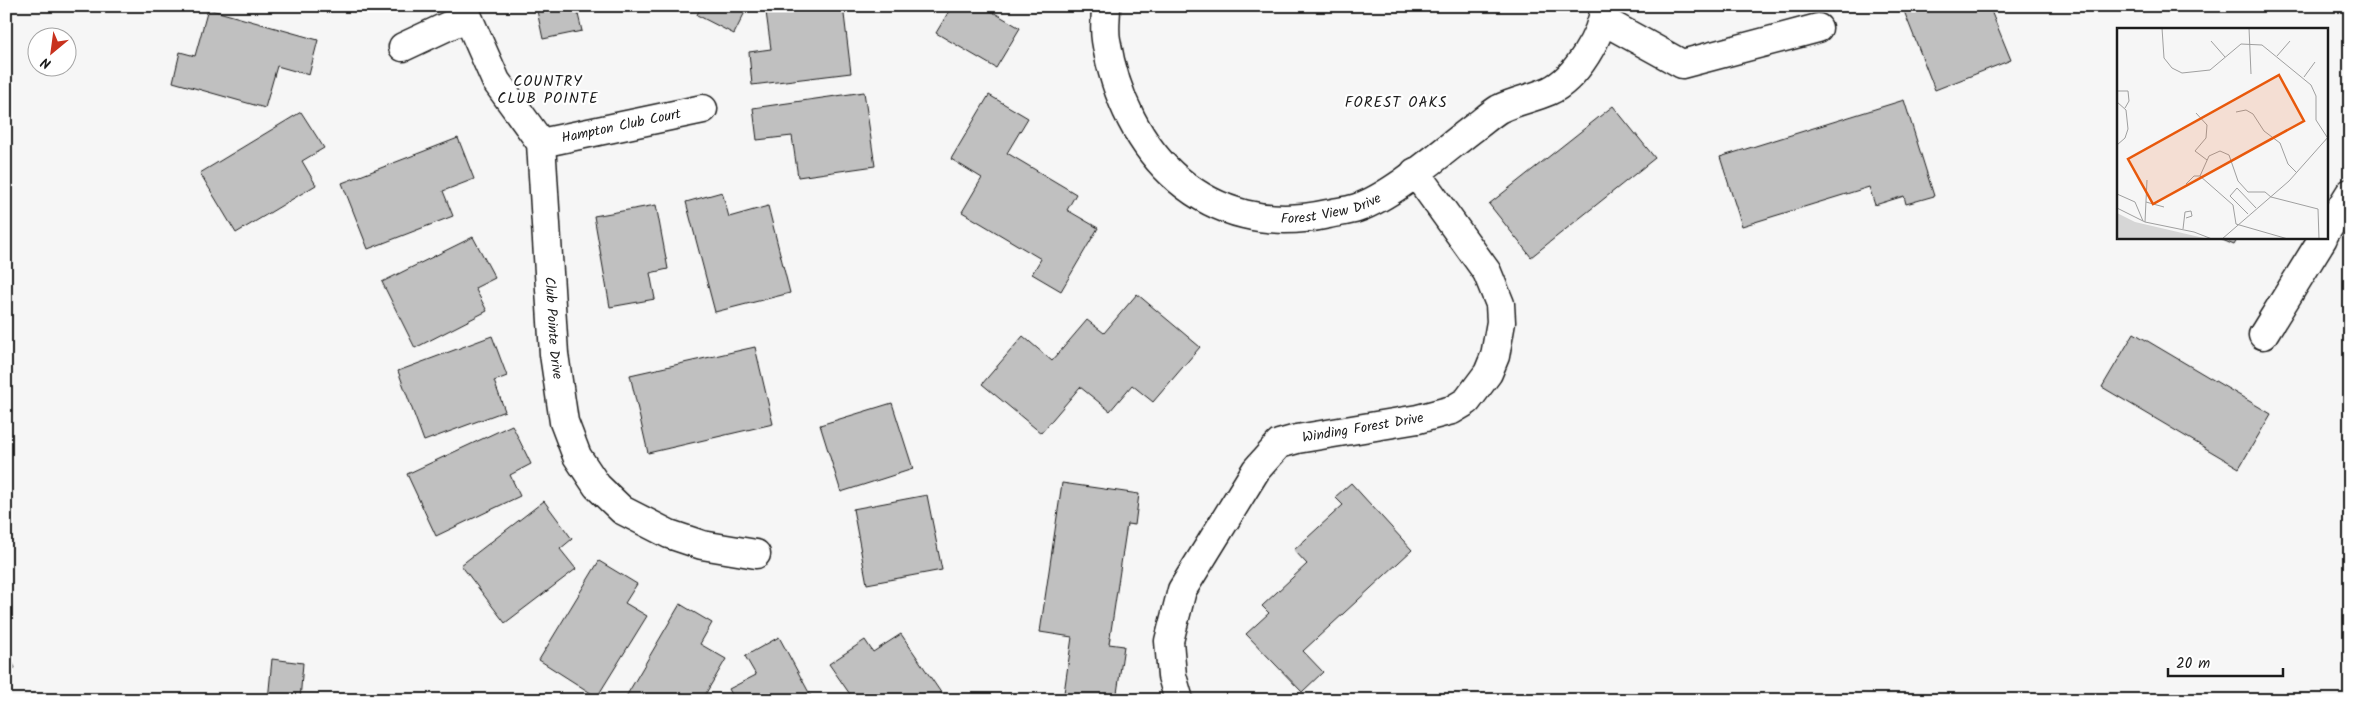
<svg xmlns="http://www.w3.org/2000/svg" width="2356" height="706" font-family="Kalam,sans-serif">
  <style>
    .building { fill: #c0c0c0; stroke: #1c1c1c }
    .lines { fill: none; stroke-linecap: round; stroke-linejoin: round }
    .street-casing { stroke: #1c1c1c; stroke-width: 31 }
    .street { stroke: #fff; stroke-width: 28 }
    .labels { text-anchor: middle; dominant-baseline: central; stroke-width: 4.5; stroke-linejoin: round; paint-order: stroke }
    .street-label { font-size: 14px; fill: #1c1c1c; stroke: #fff }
    .neighbourhood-label { font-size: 15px; letter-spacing: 1px; fill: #1c1c1c; stroke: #fff }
    .inset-road { fill: none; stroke: #9f9f9f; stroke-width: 1 }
    .view { fill: #e8590c; fill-opacity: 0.15; stroke: #e8590c; stroke-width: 2.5 }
    .inset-edge { fill: none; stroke: #1c1c1c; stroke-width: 2.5 }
  </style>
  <rect width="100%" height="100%" fill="#f6f6f6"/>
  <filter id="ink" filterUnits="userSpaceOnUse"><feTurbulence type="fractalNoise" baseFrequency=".02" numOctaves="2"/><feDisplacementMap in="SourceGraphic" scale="10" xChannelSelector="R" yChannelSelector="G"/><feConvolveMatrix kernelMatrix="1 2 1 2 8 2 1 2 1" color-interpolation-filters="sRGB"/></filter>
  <g filter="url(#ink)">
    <g class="building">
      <polygon points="536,6 576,6 582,31 543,39"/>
      <polygon points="701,6 748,6 734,34 697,15"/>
      <polygon points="810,6 843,6 851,73 752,85 749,52 771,49 766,12"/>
      <polygon points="952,6 987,6 986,8 1020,28 996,68 936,33"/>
      <polygon points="1902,6 1989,6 2011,60 1935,90"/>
      <polygon points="208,9 318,40 309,75 277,66 265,108 173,82 180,52 195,56"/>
      <polygon points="864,92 875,166 798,177 792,136 757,140 753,108"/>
      <polygon points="989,95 1028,118 1007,153 1076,194 1067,210 1098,228 1061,291 1032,274 1041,259 962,212 982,178 951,159"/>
      <polygon points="1904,100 1934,196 1906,204 1904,196 1875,205 1869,187 1742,226 1720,157"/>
      <polygon points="1613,106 1655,158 1531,257 1489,204"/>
      <polygon points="301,112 324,148 302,161 316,185 236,233 200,173"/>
      <polygon points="458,138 474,179 443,191 453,216 368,249 342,183"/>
      <polygon points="722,192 729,217 768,206 790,293 715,312 686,202"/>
      <polygon points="656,205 668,269 650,273 655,299 610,307 594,216"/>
      <polygon points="473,237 495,278 475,288 487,311 415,348 382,282"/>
      <polygon points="2218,238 2238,238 2234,245"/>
      <polygon points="1137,294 1200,347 1153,402 1132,385 1110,411 1080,387 1041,433 982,384 1023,336 1052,361 1087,320 1104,333"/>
      <polygon points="2134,333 2271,414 2239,468 2102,387"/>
      <polygon points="492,336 507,376 494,381 505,411 424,441 398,371"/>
      <polygon points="755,347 773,424 648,453 630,375"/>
      <polygon points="892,403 913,469 841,492 820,425"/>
      <polygon points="512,425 531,464 510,475 520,496 436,536 407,474"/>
      <polygon points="1062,483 1139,494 1135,525 1127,524 1109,644 1124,646 1116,700 1063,700 1072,637 1040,632"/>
      <polygon points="1351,483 1412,550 1303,651 1323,672 1302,692 1246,634 1269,613 1262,606 1307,564 1294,550 1343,505 1335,497"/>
      <polygon points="927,495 942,570 867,584 853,509"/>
      <polygon points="544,501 572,539 560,549 576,569 505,623 461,565"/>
      <polygon points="599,561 637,584 625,603 647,616 597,697 539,660"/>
      <polygon points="680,604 712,623 700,644 726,659 702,700 624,700"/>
      <polygon points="901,634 946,700 854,700 829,664 865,640 873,652"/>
      <polygon points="779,637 813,700 735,700 729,689 756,675 745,656"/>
      <polygon points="6,648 15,668 6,672"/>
      <polygon points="272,659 303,663 300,700 268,700"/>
    </g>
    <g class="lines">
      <defs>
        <g id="street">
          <path id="s1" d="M463,6l33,75 45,62 13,211 10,68 13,34 20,30 25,24 47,24 33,11 54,9"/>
          <path id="s2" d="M1106,6c0,11 -2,23 0,34 18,114 101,201 222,174 9,-2 20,-3 29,-6 37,-13 86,-57 118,-81 8,-6 16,-13 24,-18 16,-8 34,-11 50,-18 27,-12 53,-56 56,-85"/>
          <polyline points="1604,21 1682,64 1818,28"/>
          <polyline points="403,47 467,17"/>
          <path id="s3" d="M541,143l162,-34"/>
          <polyline points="2327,230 2350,193"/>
          <polyline points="2263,335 2323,238"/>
          <path id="s4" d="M1179,700l-7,-24 -3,-35 13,-51 74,-120 23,-26 18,-5 121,-20 34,-9 15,-9 21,-28 7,-17 6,-34 -1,-18 -13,-32 -72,-100"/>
        </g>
      </defs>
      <use href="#street" class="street-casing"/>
      <use href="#street" class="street"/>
    </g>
  </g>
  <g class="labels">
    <g class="street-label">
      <text stroke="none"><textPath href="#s3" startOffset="82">Hampton Club Court</textPath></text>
      <text stroke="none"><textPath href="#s2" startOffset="358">Forest View Drive</textPath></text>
      <text stroke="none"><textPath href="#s1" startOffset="344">Club Pointe Drive</textPath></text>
      <text stroke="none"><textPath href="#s4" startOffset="374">Winding Forest Drive</textPath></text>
    </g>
    <g class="neighbourhood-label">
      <text x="548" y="82">COUNTRY<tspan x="548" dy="17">CLUB POINTE</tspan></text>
      <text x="1396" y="103">FOREST OAKS</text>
    </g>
  </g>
  <g transform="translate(2117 28)">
    <rect width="211" height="211" fill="#f6f6f6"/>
    <path d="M0,185l18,9 73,17h-91z" fill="#d6d6d6"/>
    <path class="inset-road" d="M45,0l2,30 8,10 10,5 28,-3 31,-26 21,1 49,40 5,11v24l11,17M132,0l2,46M94,13l14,16M160,28l13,-15M187,49l11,-15M0,63h11l1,10 -4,7M0,74l9,8 2,19 -3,9 -8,7M119,84l10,-2 7,4 11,17 16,12 8,21 9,9M79,85l11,12 -1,13 -11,13 12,9M69,156l8,-8h6M0,166l18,8 8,19M29,174l18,5M0,180l28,14 49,10 18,7M131,186l-18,-18 7,-8 19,20M28,194l2,-42M66,201l2,-17 6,-1 1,5 -6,2M105,211l67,-58 40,-45M171,211l-52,-15 -3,-19 -33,-29 9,-20 11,-5 9,4 9,26 10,11h17l6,5 47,12 1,30"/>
    <path class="view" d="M162,47l25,46 -151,83 -25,-45z"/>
    <rect width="211" height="211" class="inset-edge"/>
  </g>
  <rect width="2356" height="706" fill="none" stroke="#fff" stroke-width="25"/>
  <rect x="12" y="12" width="2331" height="681" fill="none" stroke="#1c1c1c" stroke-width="2" filter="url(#ink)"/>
  <g transform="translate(52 52) rotate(209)"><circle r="24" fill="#ffffff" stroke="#a4a4a4"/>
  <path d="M0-4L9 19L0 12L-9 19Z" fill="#c8321e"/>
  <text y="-8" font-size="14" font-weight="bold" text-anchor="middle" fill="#1c1c1c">N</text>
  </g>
  <path d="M2168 668v8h115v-8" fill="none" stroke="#1c1c1c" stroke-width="2.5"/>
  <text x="2176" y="668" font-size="15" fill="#1c1c1c" stroke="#ffffff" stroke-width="4" paint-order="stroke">20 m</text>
</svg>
